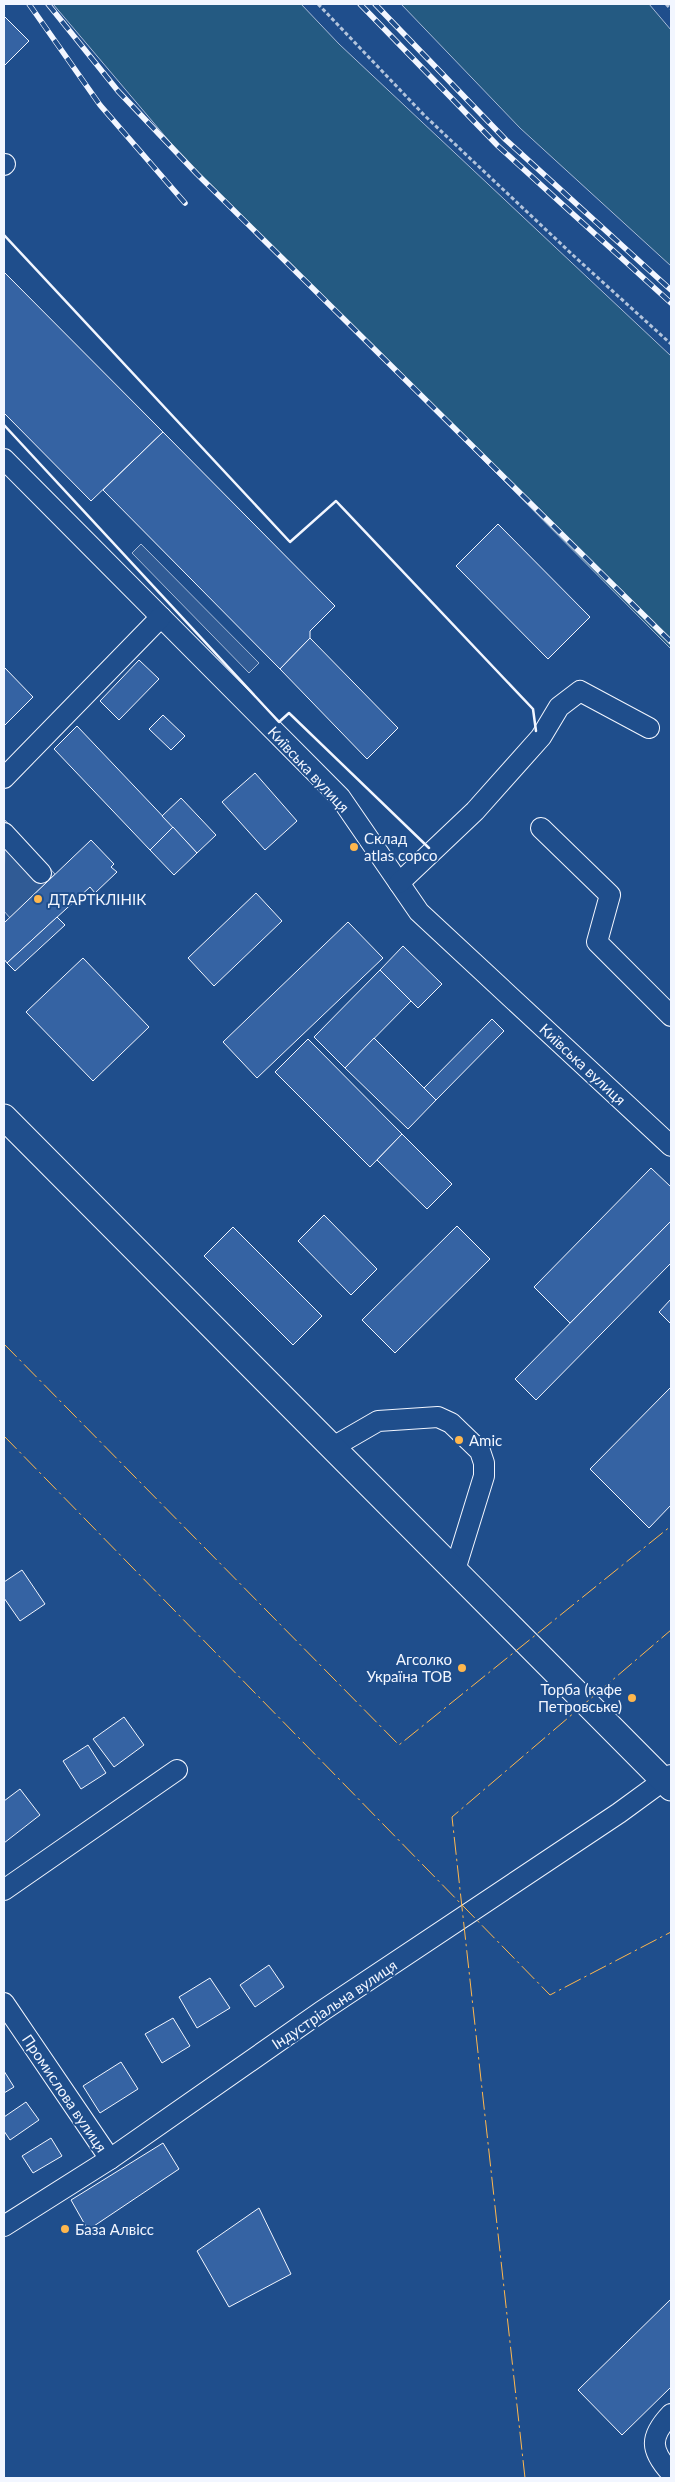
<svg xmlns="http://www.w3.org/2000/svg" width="675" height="2482" font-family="Lato,sans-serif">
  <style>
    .green { fill: #245a82; stroke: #a8bbd7 }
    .parking { fill: #305b95; stroke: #a8bbd7 }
    .building { fill: #3563a3; stroke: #f2f6ff }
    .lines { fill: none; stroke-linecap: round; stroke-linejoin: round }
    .minor-casing { stroke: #f2f6ff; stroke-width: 22 }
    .major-casing { stroke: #f2f6ff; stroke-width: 27 }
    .path { stroke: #b3c4dc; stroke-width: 3; stroke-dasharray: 4 2.5; stroke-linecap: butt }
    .minor { stroke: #1f4e8c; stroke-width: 20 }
    .major { stroke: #1f4e8c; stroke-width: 25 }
    .rail-casing { stroke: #f2f6ff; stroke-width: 5.5 }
    .rail { stroke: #1f4e8c; stroke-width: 4; stroke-dasharray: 11; stroke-linecap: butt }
    .wall { stroke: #f2f6ff; stroke-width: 2.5 }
    .power { stroke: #ffb74d; stroke-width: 1; stroke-dasharray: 18 4 2.5 4; stroke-linecap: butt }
    .poi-dot { fill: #ffb74d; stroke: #1f4e8c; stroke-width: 2 }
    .labels { text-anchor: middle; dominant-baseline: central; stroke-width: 4; stroke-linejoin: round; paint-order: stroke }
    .street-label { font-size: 15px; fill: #f2f6ff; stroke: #1f4e8c }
    .poi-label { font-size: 15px; fill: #f2f6ff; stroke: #1f4e8c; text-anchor: start }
  </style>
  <rect width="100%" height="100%" fill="#1f4e8c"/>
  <g class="green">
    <polygon points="53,4 301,4 339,44 671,356 671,649 186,161"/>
    <polygon points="401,4 649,4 671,30 671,266 520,128"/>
  </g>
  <g class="parking">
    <polygon points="141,544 259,663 249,673 132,553"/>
    <polygon points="5,820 55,874 10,918 4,911"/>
  </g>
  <g class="building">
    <polygon points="4,16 29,41 4,66"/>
    <polygon points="4,272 163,432 91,501 4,413"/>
    <polygon points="163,432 335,606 310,631 310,638 280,669 103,490"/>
    <polygon points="498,524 590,617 548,659 456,566"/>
    <polygon points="310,638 398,728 367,759 280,669"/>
    <polygon points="139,660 159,679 119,720 100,701"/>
    <polygon points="4,667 33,697 4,726"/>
    <polygon points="163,715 185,736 171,750 149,729"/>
    <polygon points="77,726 173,827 150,850 54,749"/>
    <polygon points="255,773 297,821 265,850 222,802"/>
    <polygon points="181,798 216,835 197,853 162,816"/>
    <polygon points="173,827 197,853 174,875 150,850"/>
    <polygon points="91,840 114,864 111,867 117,872 95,893 90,887 7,963 4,959 4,923"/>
    <polygon points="256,893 282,921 214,986 188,958"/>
    <polygon points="57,917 65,925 15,971 7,963"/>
    <polygon points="348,922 383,958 257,1078 223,1042"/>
    <polygon points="403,946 442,984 418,1008 380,970"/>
    <polygon points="83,958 149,1027 93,1081 26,1012"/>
    <polygon points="380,970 411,1001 345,1068 314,1037"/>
    <polygon points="492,1019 504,1031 436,1100 424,1088"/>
    <polygon points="374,1038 436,1100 408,1129 345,1068"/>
    <polygon points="308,1039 402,1134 370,1167 275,1072"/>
    <polygon points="402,1134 452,1184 427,1209 377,1160"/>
    <polygon points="651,1168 671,1187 671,1221 570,1323 534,1287"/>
    <polygon points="324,1215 377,1269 351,1295 298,1241"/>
    <polygon points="671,1221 671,1263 536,1400 515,1379"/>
    <polygon points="457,1226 490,1259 395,1353 362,1320"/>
    <polygon points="233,1227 322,1316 293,1345 204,1256"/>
    <polygon points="671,1299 671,1324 659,1312"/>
    <polygon points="671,1387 671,1505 649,1528 590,1469"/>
    <polygon points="22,1570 45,1604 20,1621 4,1598 4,1582"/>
    <polygon points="124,1717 144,1745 114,1767 93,1739"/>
    <polygon points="88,1745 106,1773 81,1789 63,1761"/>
    <polygon points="20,1789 40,1815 4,1843 4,1801"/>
    <polygon points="269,1965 284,1987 255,2007 240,1985"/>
    <polygon points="210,1978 230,2008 197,2028 179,1997"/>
    <polygon points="173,2018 190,2046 162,2063 145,2034"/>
    <polygon points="121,2062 138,2089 100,2113 83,2086"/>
    <polygon points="4,2071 14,2087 4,2093"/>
    <polygon points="26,2102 39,2120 10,2140 4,2131 4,2117"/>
    <polygon points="51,2138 62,2156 33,2173 22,2156"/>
    <polygon points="163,2143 179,2169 88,2230 71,2200"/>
    <polygon points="259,2208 291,2274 229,2307 197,2251"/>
    <polygon points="671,2299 671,2387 622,2435 578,2390"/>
  </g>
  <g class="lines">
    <defs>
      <g id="minor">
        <polyline points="4,165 5,164"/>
        <polyline points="4,459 340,797 419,912 671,1146"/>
        <polyline points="4,778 161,617"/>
        <polyline points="541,828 610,895 597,942 671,1016"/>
        <polyline points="4,833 41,873"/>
        <polyline points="399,883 475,811 541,737 559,707 580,691 649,728"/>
        <polyline points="333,1447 378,1421 438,1417 451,1423 480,1451 484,1463 484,1476 455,1570"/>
        <polyline points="4,1890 177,1770"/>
        <polyline points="4,2003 110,2159"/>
        <polyline points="4,2226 110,2159 322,2011 619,1813 671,1775"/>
        <path d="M671,2414c-22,23 -21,36 0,59"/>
      </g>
      <polyline id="major" points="4,1117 671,1788"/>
    </defs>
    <use href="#minor" class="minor-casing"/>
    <use href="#major" class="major-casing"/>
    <g class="path">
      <polyline points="318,4 425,116 575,257 671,344"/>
      <polyline points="666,4 671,9"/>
    </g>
    <use href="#minor" class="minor"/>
    <use href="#major" class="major"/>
    <defs>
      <g id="rail">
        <polyline points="29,4 100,105 185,203"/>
        <polyline points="48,4 118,91 197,174 671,642"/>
        <polyline points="360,4 498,146 671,303"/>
        <polyline points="375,4 506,140 671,290"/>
      </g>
    </defs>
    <use href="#rail" class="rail-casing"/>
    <use href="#rail" class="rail"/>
    <g class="wall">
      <polyline points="4,235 290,542 336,501 533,709 536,731"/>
      <polyline points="4,425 279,722 289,713 429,848"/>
    </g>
    <g class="power">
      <polyline points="4,1344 399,1745 671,1526"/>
      <polyline points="4,1436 550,1995 671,1932"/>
      <polyline points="525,2478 452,1817 671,1630"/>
    </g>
  </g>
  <g class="poi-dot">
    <circle cx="354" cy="847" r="5"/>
    <circle cx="38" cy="899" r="5"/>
    <circle cx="459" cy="1440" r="5"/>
    <circle cx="462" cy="1668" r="5"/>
    <circle cx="632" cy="1698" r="5"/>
    <circle cx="65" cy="2229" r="5"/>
  </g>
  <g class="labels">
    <g class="street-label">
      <text transform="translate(309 769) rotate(47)">Київська вулиця</text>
      <text transform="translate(583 1064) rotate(43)">Київська вулиця</text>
      <text transform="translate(334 2004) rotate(-34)">Індустріальна вулиця</text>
      <text transform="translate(65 2093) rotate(56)">Промислова вулиця</text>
    </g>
    <g class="poi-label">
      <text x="364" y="838">Склад<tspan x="364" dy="17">atlas copco</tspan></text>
      <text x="48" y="899">ДТАРТКЛІНІК</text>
      <text x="469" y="1440">Amic</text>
      <text x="452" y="1659" text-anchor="end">Агсолко<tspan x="452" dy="17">Україна ТОВ</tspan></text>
      <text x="622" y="1689" text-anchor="end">Торба (кафе<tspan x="622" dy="17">Петровське)</tspan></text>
      <text x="75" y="2229">База Алвісс</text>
    </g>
  </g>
  <rect width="675" height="2482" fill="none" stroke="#f2f6ff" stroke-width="10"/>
</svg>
